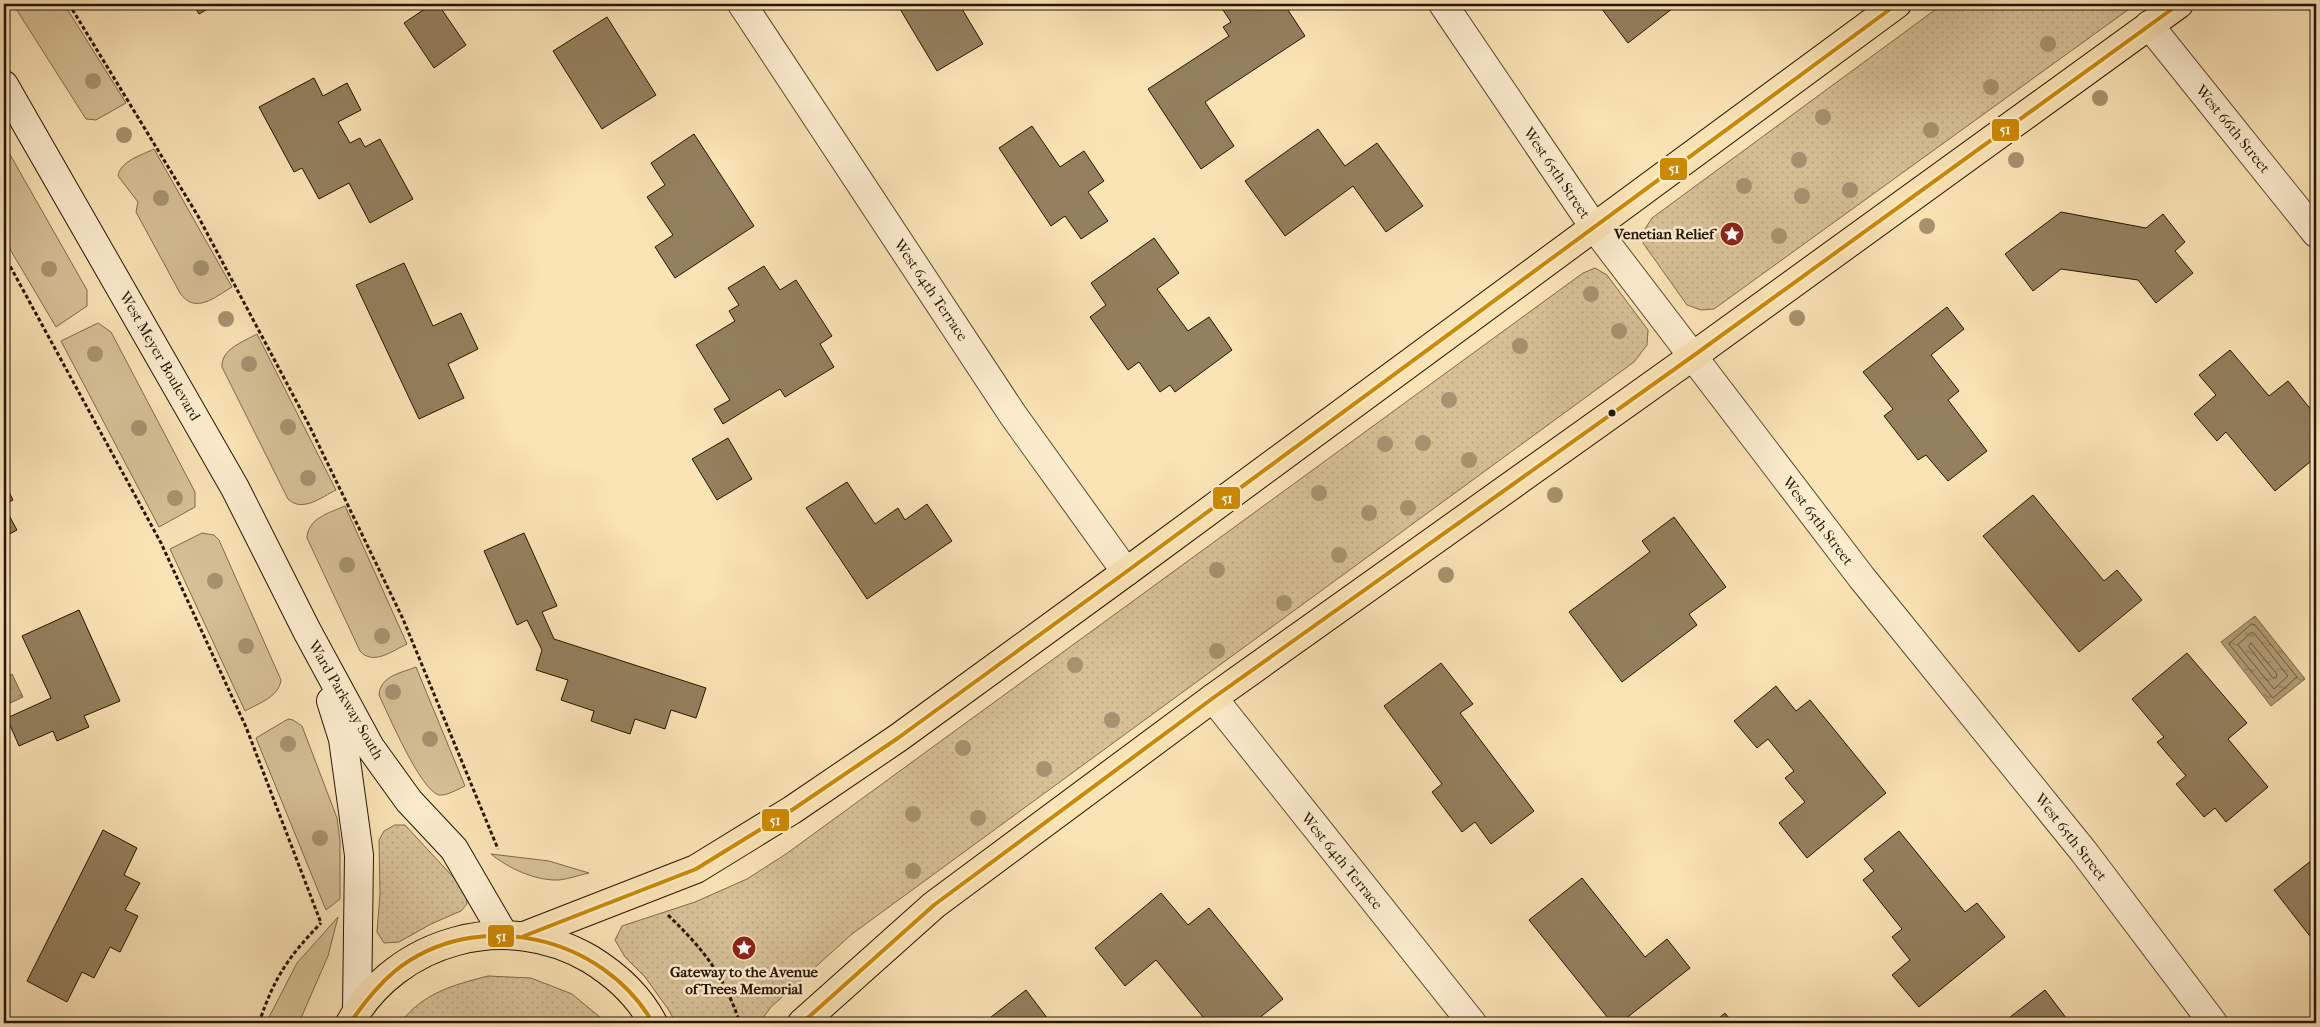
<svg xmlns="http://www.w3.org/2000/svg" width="2320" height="1027" font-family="'IM FELL French Canon',serif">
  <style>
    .green { fill: #d6c096; stroke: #7d6a4b }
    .park { fill: url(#park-dots); stroke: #7d6a4b }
    .water { fill: url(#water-ripples); stroke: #796647 }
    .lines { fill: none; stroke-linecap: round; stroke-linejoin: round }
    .shore { stroke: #6a583c; stroke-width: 1 }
    .building { fill: #93805e; stroke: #241400 }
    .street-casing { stroke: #5a482d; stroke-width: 30 }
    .secondary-casing { stroke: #241400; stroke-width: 30 }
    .primary-casing { stroke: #241400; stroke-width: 30 }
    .path { stroke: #241400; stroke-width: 3; stroke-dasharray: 4 2.5; stroke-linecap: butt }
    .street { stroke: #fcedcf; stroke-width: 28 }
    .secondary { stroke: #fcedcf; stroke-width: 28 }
    .primary { stroke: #fae3b5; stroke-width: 28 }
    .bus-1-casing { stroke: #fcedcf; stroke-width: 8 }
    .bus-1 { stroke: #cd8900; stroke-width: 4 }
    .tree { fill: #a6926e }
    .bus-dot { fill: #241400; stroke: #fcedcf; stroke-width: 2 }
    .labels { text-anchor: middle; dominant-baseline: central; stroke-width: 5; stroke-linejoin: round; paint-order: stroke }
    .street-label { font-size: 15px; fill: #241400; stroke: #fcedcf }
    .poi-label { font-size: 15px; font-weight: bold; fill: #241400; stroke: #fcedcf; text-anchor: end }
    .line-badge { stroke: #fcedcf; stroke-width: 2 }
    .badge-label { font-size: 14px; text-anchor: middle; font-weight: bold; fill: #fff }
  </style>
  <defs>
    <pattern id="park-dots" width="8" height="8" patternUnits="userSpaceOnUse" patternTransform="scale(1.25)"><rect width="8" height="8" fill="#d6c096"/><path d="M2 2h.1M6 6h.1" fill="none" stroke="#b8a480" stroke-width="1.8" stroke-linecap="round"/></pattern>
    <pattern id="water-ripples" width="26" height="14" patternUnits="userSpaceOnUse" patternTransform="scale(1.25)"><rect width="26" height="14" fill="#b19d77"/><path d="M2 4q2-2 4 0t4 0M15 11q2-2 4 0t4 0" fill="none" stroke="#907f5f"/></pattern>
  </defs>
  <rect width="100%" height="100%" fill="#fae3b5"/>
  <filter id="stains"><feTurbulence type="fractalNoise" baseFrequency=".004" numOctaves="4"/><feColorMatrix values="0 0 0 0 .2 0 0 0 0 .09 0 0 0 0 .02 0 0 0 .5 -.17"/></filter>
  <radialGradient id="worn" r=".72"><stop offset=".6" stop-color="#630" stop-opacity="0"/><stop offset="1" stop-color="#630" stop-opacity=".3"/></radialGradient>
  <g class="green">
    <polygon points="13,4 64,4 126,103 96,120 86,119"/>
    <polygon points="4,144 87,290 87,306 56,327 4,239"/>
    <path d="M154,149l78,138c-17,10 -37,28 -52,6l-44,-81 2,-10 -20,-26c2,-15 24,-21 36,-27z"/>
    <polygon points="98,323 111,332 195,492 195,507 159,527 61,341"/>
    <path d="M257,334l79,156c-14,7 -34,23 -48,9l-66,-132c-1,-18 21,-25 35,-33z"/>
    <path d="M345,506l62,138c-15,7 -34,22 -47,7l-53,-113c1,-20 22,-25 38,-32z"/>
    <path d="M202,533l12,2 5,5 62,140c-2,17 -22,23 -36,31l-75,-162z"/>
    <path d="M416,667l49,119c-7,3 -18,10 -26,9 -18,-4 -51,-81 -60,-100 1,-19 22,-22 37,-28z"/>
    <polygon points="288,719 293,720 302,726 337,818 340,841 340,899 326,910 256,738"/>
    <path d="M491,854l58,7 40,12c-10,2 -20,6 -30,7 -24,1 -51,-12 -68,-26z"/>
    <polygon points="338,917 328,956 301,1018 297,1023 266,1023 297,963"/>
  </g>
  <g class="park">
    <polygon points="1943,4 2136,4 1714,309 1701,310 1687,305 1643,243 1643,232 1652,218"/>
    <polygon points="1595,268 1607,275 1648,330 1647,345 1634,362 852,934 771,1007 759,1023 676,1023 668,1009 645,977 625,957 615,940 622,926 695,902 747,879 786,854 1583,273"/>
    <polygon points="395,825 405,825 466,891 467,904 461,911 431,924 399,942 384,943 377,932 380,894 379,840 384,831"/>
    <path d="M488,976l43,2 41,16 35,29h-207c23,-30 53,-38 88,-47z"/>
  </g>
  <g class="water">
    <polygon points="2255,616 2305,679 2271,706 2221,642"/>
    <polygon points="12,674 23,697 4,706 4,678"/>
  </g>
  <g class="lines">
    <g class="shore">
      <polygon points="2252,624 2255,625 2297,677 2273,698 2229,644"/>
      <polygon points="2251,633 2254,633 2288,676 2274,689 2238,645"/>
      <polygon points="2251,643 2277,674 2276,678 2273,678 2249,647"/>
    </g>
  </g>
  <g class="building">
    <polygon points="193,4 216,4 199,14"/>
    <polygon points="432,4 438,4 466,45 434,68 404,23"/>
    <polygon points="897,4 959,4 983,44 937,71"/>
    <polygon points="1219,4 1284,4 1305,36 1205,102 1234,146 1201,169 1148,89 1229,36 1223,27 1231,22"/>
    <polygon points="1598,4 1676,4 1677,5 1628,43"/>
    <polygon points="607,17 656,95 602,129 553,51"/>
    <polygon points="314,78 323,96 347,83 361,110 338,122 350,143 360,138 365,147 380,139 413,199 370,223 349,183 319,199 302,168 294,172 259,107"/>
    <polygon points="1032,126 1060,167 1084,151 1104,181 1088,192 1108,221 1081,239 1065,216 1051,226 999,148"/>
    <polygon points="1318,129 1345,166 1377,143 1423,206 1386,232 1353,186 1285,236 1245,181"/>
    <polygon points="694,134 754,226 675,278 655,247 673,235 647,197 665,185 651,163"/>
    <polygon points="2061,212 2146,228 2163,214 2185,242 2175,251 2193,273 2156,303 2138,280 2061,269 2033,291 2005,254"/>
    <polygon points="1154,238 1179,273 1157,289 1188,331 1209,317 1232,350 1175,392 1170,385 1160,392 1139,362 1128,370 1090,317 1106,305 1091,283"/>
    <polygon points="404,263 433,326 461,313 478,349 448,364 464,398 419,419 356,285"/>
    <polygon points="764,266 780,290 796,280 832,336 820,344 834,367 785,397 780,389 723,424 714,409 730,400 696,345 735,321 729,311 739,305 728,288"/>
    <polygon points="1947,307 1964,329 1931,355 1959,391 1948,400 1987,451 1948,481 1926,455 1918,460 1884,416 1893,409 1863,372"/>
    <polygon points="2230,350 2269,396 2288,381 2316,416 2316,457 2275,491 2226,432 2217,441 2194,414 2216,395 2199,375"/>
    <polygon points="728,438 752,479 717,500 692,459"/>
    <polygon points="4,482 13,500 4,505"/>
    <polygon points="847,482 875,524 898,508 905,520 927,504 952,541 867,599 806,508"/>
    <polygon points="2033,495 2104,581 2117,570 2142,600 2079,652 1983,536"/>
    <polygon points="4,506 17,530 4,537"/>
    <polygon points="1674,517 1726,587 1689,614 1697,625 1622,682 1569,612 1650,552 1642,541"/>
    <polygon points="524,533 557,606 542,612 554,639 706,688 696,718 671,710 665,729 635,719 630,734 591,721 594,711 561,700 568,680 536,670 542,650 527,620 517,625 484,551"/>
    <polygon points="79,610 120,701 84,716 89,727 57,741 53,731 19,746 7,718 51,698 22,636"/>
    <polygon points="2187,653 2247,723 2228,739 2268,787 2226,822 2215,808 2204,817 2176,784 2186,776 2157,742 2164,737 2132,699"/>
    <polygon points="1441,663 1473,704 1460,713 1534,811 1491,844 1475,822 1462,832 1432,792 1442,784 1384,706"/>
    <polygon points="1776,686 1796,711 1810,700 1886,793 1807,858 1779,823 1805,802 1785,778 1794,771 1768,739 1757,748 1734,721"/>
    <polygon points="103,830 137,848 124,875 140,883 125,910 138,916 120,952 110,947 94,978 82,972 67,1002 27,981"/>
    <polygon points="1899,831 1965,912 1977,903 2005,937 1919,1007 1892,975 1910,960 1892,937 1902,929 1863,880 1874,871 1864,859"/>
    <polygon points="2316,857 2316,944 2274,890"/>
    <polygon points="1582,878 1645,957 1667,939 1690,968 1620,1023 1612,1023 1529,920"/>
    <polygon points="1161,893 1188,925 1209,908 1283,999 1253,1023 1208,1023 1156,960 1125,986 1095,948"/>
    <polygon points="1026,990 1051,1023 996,1023 991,1017"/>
    <polygon points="2045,990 2070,1023 2007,1023 2005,1021"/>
    <polygon points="1725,1013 1733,1023 1713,1023"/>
  </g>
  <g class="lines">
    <defs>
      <g id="street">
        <polyline points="742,4 1013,415 1126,572"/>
        <polyline points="1443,4 1594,227 1862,578 2084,852 2213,1023"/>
        <polyline points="2149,25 2316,233"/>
        <polyline points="1213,698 1472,1023"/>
      </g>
      <g id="secondary">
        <polyline points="4,85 235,488 307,631 370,747 409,801 454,849 504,935"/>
        <polyline points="331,701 343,739 359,855 357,1010"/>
      </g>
      <g id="primary">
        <polyline points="524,936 696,869 792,810 898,738 1126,572 1897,4"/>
        <path d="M350,1023c47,-84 157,-113 240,-64 26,16 49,37 63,64"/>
        <polyline points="802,1023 934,905 1213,698 1693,356 2179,4"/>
      </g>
    </defs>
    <use href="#street" class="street-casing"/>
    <use href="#secondary" class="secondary-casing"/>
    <use href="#primary" class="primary-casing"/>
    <g class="path">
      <polyline points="69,4 198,216 309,425 403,619 498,849"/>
      <polyline points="4,255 161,543 246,727 321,923"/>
      <path d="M668,915c37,36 55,59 72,108"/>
      <path d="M259,1023c15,-45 29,-66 62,-100"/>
    </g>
    <use href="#street" class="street"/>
    <use href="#secondary" class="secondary"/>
    <use href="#primary" class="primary"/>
    <defs>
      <g id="bus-1">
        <polyline points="524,936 696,869 792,810 898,738 1126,572 1897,4"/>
        <path d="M350,1023c13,-19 27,-37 45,-52 81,-65 207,-36 258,52"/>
        <polyline points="802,1023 934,905 1213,698 1693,356 2179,4"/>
      </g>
    </defs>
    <use href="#bus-1" class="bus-1-casing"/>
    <use href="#bus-1" class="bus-1"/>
  </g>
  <g class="tree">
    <circle cx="2048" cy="44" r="8"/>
    <circle cx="93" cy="81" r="8"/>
    <circle cx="1991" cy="87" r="8"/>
    <circle cx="2100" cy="98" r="8"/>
    <circle cx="1823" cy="117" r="8"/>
    <circle cx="1931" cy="130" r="8"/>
    <circle cx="124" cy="135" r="8"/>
    <circle cx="1799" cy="160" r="8"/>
    <circle cx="2016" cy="160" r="8"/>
    <circle cx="1744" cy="186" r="8"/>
    <circle cx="1850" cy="190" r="8"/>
    <circle cx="1802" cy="196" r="8"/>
    <circle cx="161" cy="198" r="8"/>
    <circle cx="1927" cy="226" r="8"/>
    <circle cx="1779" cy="236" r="8"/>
    <circle cx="201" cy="268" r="8"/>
    <circle cx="49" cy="269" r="8"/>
    <circle cx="1591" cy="294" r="8"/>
    <circle cx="1797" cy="318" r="8"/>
    <circle cx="226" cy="319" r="8"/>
    <circle cx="1619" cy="331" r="8"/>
    <circle cx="1520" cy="346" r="8"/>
    <circle cx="95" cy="354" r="8"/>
    <circle cx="249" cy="364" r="8"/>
    <circle cx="1449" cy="400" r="8"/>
    <circle cx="288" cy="427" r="8"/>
    <circle cx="139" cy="428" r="8"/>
    <circle cx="1423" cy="443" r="8"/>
    <circle cx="1385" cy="444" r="8"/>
    <circle cx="1469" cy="460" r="8"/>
    <circle cx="308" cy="478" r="8"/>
    <circle cx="1319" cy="493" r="8"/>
    <circle cx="1555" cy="495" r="8"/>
    <circle cx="175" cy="498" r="8"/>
    <circle cx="1408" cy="508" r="8"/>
    <circle cx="1369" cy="513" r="8"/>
    <circle cx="1339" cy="555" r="8"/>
    <circle cx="347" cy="565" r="8"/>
    <circle cx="1217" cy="570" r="8"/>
    <circle cx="1446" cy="575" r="8"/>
    <circle cx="215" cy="581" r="8"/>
    <circle cx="1284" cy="603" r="8"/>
    <circle cx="382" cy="636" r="8"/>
    <circle cx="246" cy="646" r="8"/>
    <circle cx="1217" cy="651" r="8"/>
    <circle cx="1075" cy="665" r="8"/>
    <circle cx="393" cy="692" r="8"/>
    <circle cx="1112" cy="720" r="8"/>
    <circle cx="430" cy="739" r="8"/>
    <circle cx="288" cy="744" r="8"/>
    <circle cx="963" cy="748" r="8"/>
    <circle cx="1044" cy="769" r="8"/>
    <circle cx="913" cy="814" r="8"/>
    <circle cx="978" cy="818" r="8"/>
    <circle cx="320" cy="838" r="8"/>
    <circle cx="913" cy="871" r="8"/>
  </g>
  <defs>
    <symbol id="sight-disc" viewBox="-11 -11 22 22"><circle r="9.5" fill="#8f2418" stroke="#fcedcf"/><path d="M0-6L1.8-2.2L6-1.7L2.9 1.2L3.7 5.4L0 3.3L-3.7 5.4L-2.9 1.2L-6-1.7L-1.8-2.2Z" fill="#fff"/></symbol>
  </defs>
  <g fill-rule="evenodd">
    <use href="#sight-disc" x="1718" y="220" width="28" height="28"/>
    <use href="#sight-disc" x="730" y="934" width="28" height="28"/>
  </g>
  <circle class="bus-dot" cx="1612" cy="413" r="4.5"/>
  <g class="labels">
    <g class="street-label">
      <text transform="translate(2233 129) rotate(51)">West 66th Street</text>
      <text transform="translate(1557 173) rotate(56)">West 65th Street</text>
      <text transform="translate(931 290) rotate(56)">West 64th Terrace</text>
      <text transform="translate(160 356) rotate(60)">West Meyer Boulevard</text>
      <text transform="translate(1818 521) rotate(53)">West 65th Street</text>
      <text transform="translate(346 700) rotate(60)">Ward Parkway South</text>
      <text transform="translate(2071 837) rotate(52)">West 65th Street</text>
      <text transform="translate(1342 861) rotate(51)">West 64th Terrace</text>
    </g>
    <g class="poi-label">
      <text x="1714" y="234">Venetian Relief</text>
      <text x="744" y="972" text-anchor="middle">Gateway to the Avenue<tspan x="744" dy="17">of Trees Memorial</tspan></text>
    </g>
  </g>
  <g class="line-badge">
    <rect x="1991" y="118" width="29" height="24" rx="5" fill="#cd8900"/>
    <rect x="1659" y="157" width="29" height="24" rx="5" fill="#cd8900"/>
    <rect x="1212" y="486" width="29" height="24" rx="5" fill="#cd8900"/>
    <rect x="761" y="808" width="29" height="24" rx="5" fill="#cd8900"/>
    <rect x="487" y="924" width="28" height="24" rx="5" fill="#cd8900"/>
  </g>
  <g class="badge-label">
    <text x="2005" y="134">51</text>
    <text x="1674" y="173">51</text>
    <text x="1227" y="503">51</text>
    <text x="775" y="825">51</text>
    <text x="501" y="941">51</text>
  </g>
  <rect width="2320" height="1027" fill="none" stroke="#fae3b5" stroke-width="20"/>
  <rect x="5" y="5" width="2310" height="1017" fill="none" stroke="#241400" stroke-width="2.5"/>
  <rect x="10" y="10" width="2300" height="1007" fill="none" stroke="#241400"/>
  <rect width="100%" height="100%" filter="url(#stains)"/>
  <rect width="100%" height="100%" fill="url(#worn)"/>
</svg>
